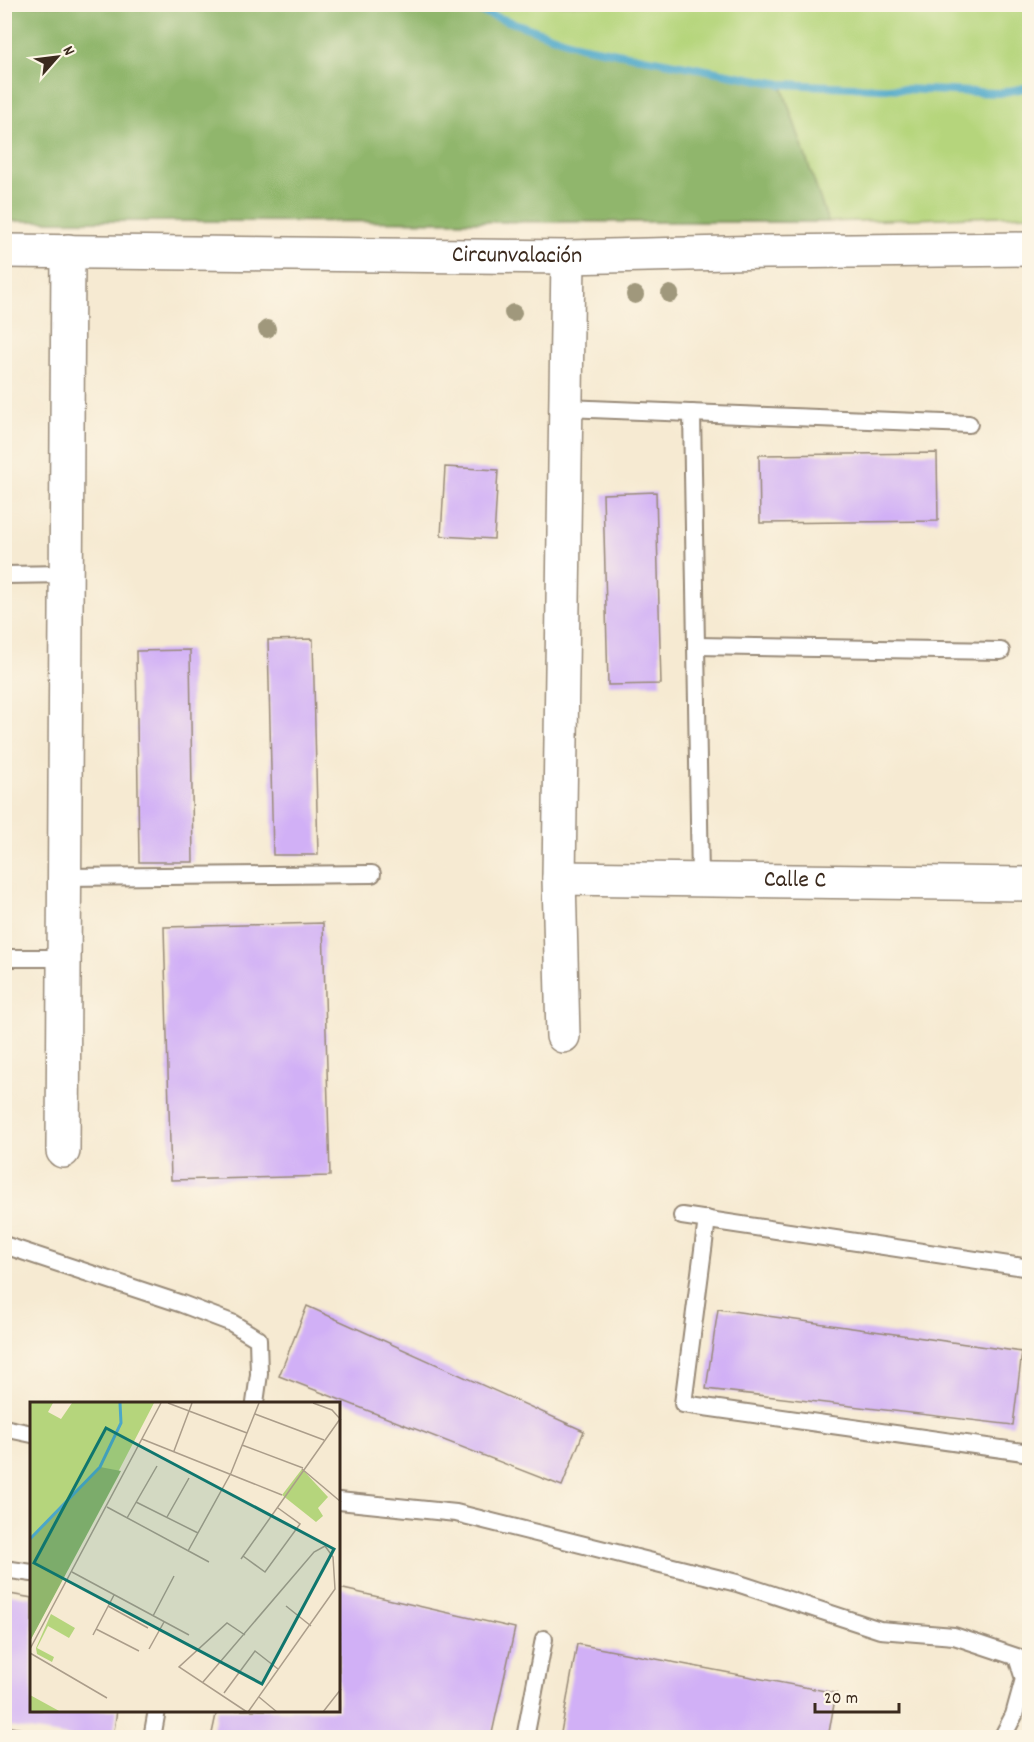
<svg xmlns="http://www.w3.org/2000/svg" width="1034" height="1742" font-family="Dekko,sans-serif">
  <style>
    .green { fill: #b5d57c; stroke: #78804d; stroke-width: 1.5 }
    .forest { fill: #90b66c; stroke: #667045; stroke-width: 1.5 }
    .lines { fill: none; stroke-linecap: round; stroke-linejoin: round }
    .stream { stroke: #4ba7c9; stroke-width: 8 }
    .building { fill: #d1b0f6 }
    .lane-casing { stroke: #988a78; stroke-width: 20 }
    .street-casing { stroke: #988a78; stroke-width: 36 }
    .secondary-casing { stroke: #988a78; stroke-width: 36 }
    .lane { stroke: #fff; stroke-width: 16 }
    .street { stroke: #fff; stroke-width: 33 }
    .secondary { stroke: #fff; stroke-width: 33 }
    .tree { fill: #a0987c }
    .labels { text-anchor: middle; dominant-baseline: central; stroke-width: 6; stroke-linejoin: round; paint-order: stroke }
    .street-label { font-size: 24px; fill: #3b2a1e; stroke: #fcf5e5 }
    .inset-river { fill: none; stroke: #4ba7c9; stroke-width: 3 }
    .inset-road { fill: none; stroke: #ab9d8a; stroke-width: 1.5 }
    .view { fill: #0f766e; fill-opacity: 0.15; stroke: #0f766e; stroke-width: 3 }
    .inset-edge { fill: none; stroke: #3b2a1e; stroke-width: 3 }
  </style>
  <rect width="100%" height="100%" fill="#fcf5e5"/>
  <filter id="ink" filterUnits="userSpaceOnUse"><feTurbulence type="fractalNoise" baseFrequency=".0167" numOctaves="2"/><feDisplacementMap in="SourceGraphic" scale="12" xChannelSelector="R" yChannelSelector="G"/><feConvolveMatrix kernelMatrix="1 2 1 2 8 2 1 2 1" color-interpolation-filters="sRGB"/></filter>
  <filter id="wash" filterUnits="userSpaceOnUse"><feTurbulence type="fractalNoise" baseFrequency=".008" numOctaves="4" result="noise"/><feDisplacementMap in="SourceGraphic" scale="24" xChannelSelector="R" yChannelSelector="G"/><feGaussianBlur stdDeviation="1.35" result="paint"/><feColorMatrix in="noise" values="0 0 0 0 0 0 0 0 0 0 0 0 0 0 0 0 0 1.4 0 .05"/><feComposite in="paint" operator="in"/></filter>
  <g filter="url(#wash)">
    <rect width="100%" height="100%" fill="#f6ead2"/>
    <polygon class="green" points="5,5 1029,5 1029,215 828,222 5,221"/>
    <polygon class="forest" points="459,5 580,46 781,84 828,222 5,221 5,5"/>
    <g class="lines">
      <polyline class="stream" points="459,4 580,46 781,84 999,93 1030,87"/>
    </g>
    <g id="blocks">
      <g class="building">
        <polygon points="937,453 938,521 760,523 759,455"/>
        <polygon points="445,467 498,470 494,539 441,536"/>
        <polygon points="656,492 661,684 608,685 603,494"/>
        <polygon points="313,639 318,855 273,855 268,640"/>
        <polygon points="190,650 193,862 139,862 136,651"/>
        <polygon points="323,923 330,1176 171,1180 164,927"/>
        <polygon points="307,1306 584,1431 562,1486 279,1376"/>
        <polygon points="718,1309 1022,1352 1013,1425 706,1389"/>
        <polygon points="339,1588 515,1628 491,1738 211,1738 217,1710 339,1710"/>
        <polygon points="4,1593 32,1598 32,1710 117,1710 113,1738 80,1738 4,1726"/>
        <polygon points="577,1644 836,1693 828,1738 560,1738"/>
      </g>
    </g>
  </g>
  <g filter="url(#ink)">
    <use href="#blocks" fill-opacity="0" stroke="#988a78" stroke-width="1.5"/>
    <g class="lines">
      <defs>
        <g id="lane">
          <polyline points="566,408 969,424"/>
          <polyline points="692,413 700,878"/>
          <polyline points="4,575 67,574"/>
          <polyline points="696,646 1001,651"/>
          <polyline points="65,877 372,874"/>
          <polyline points="4,958 64,958"/>
          <polyline points="682,1216 1030,1268"/>
          <polyline points="707,1219 683,1404 1030,1453"/>
          <polyline points="4,1245 182,1304 232,1323 258,1339 259,1374 255,1403"/>
          <polyline points="4,1428 32,1434"/>
          <polyline points="339,1501 456,1513 737,1583 880,1630 954,1636 1017,1657 1024,1679 1014,1715 1002,1738"/>
          <polyline points="4,1569 32,1573"/>
          <polyline points="152,1738 157,1710"/>
          <polyline points="525,1738 544,1639"/>
        </g>
        <g id="street">
          <path id="s1" d="M559,878l471,6"/>
          <polyline points="563,1036 559,878 568,257"/>
          <polyline points="63,1151 68,251"/>
        </g>
        <g id="secondary">
          <path id="s2" d="M4,251l564,6 199,-5 263,-3"/>
        </g>
      </defs>
      <use href="#lane" class="lane-casing"/>
      <use href="#street" class="street-casing"/>
      <use href="#secondary" class="secondary-casing"/>
      <use href="#lane" class="lane"/>
      <use href="#street" class="street"/>
      <use href="#secondary" class="secondary"/>
    </g>
    <g class="tree">
      <circle cx="670" cy="294" r="9"/>
      <circle cx="635" cy="295" r="9"/>
      <circle cx="513" cy="313" r="9"/>
      <circle cx="267" cy="329" r="9"/>
    </g>
  </g>
  <g class="labels">
    <g class="street-label">
      <text stroke="none"><textPath href="#s2" startOffset="513">Circunvalación</textPath></text>
      <text stroke="none"><textPath href="#s1" startOffset="236">Calle C</textPath></text>
    </g>
  </g>
  <g transform="translate(30 1402)">
    <rect width="310" height="310" fill="#f6ead2"/>
    <path d="M0,1h23l-5,9 13,7 11,-16h82l-124,238zM272,67l26,28 -10,11 5,8 -7,6 -34,-27zM21,212l24,14 -6,10 -21,-12 -11,22 17,9 -2,5 -15,-8 -1,-6zM0,293l31,17h-31z" fill="#b5d57c"/>
    <path d="M70,65l21,4 -91,170v-102z" fill="#90b66c"/>
    <path class="inset-river" d="M0,137l70,-72 21,-44 -1,-20"/>
    <path class="inset-road" d="M138,1l79,30M283,1l19,7 9,10M225,12l69,26M112,37l140,56M212,43l61,23M144,49l18,-48M272,67l39,33M106,100l62,31M77,105l102,55M137,115l22,-39M97,116l30,-52M158,149l43,-78 28,-70M213,154l22,16 35,-48 -22,-16M211,157l99,-140M42,170l117,63M78,204l40,22M256,204l25,20M123,214l21,-40M66,227l43,22M63,233l21,-40M215,233l-18,-12 -48,44 68,45M0,247l131,-246M119,247l15,-27M0,251l77,45M173,280l111,-130 11,-6 8,11 2,32 -87,123M194,291l31,-42 23,18M229,295l18,15M293,310l18,-23"/>
    <path class="view" d="M76,26l228,121 -72,135 -228,-121z"/>
    <rect width="310" height="310" class="inset-edge"/>
  </g>
  <rect width="1034" height="1742" fill="none" stroke="#fcf5e5" stroke-width="24"/>
  <g transform="translate(57 57) rotate(62)" stroke="#fcf5e5" stroke-width="4.5" paint-order="stroke">
  <path d="M0-4.5L10 22L0 15L-10 22Z" fill="#3b2a1e"/>
  <text y="-9" font-size="16" font-weight="bold" text-anchor="middle" fill="#3b2a1e">N</text>
  </g>
  <path d="M815 1703v9h84v-9" fill="none" stroke="#3b2a1e" stroke-width="3"/>
  <text x="824" y="1703" font-size="18" fill="#3b2a1e" stroke="#fcf5e5" stroke-width="4.5" paint-order="stroke">20 m</text>
</svg>
